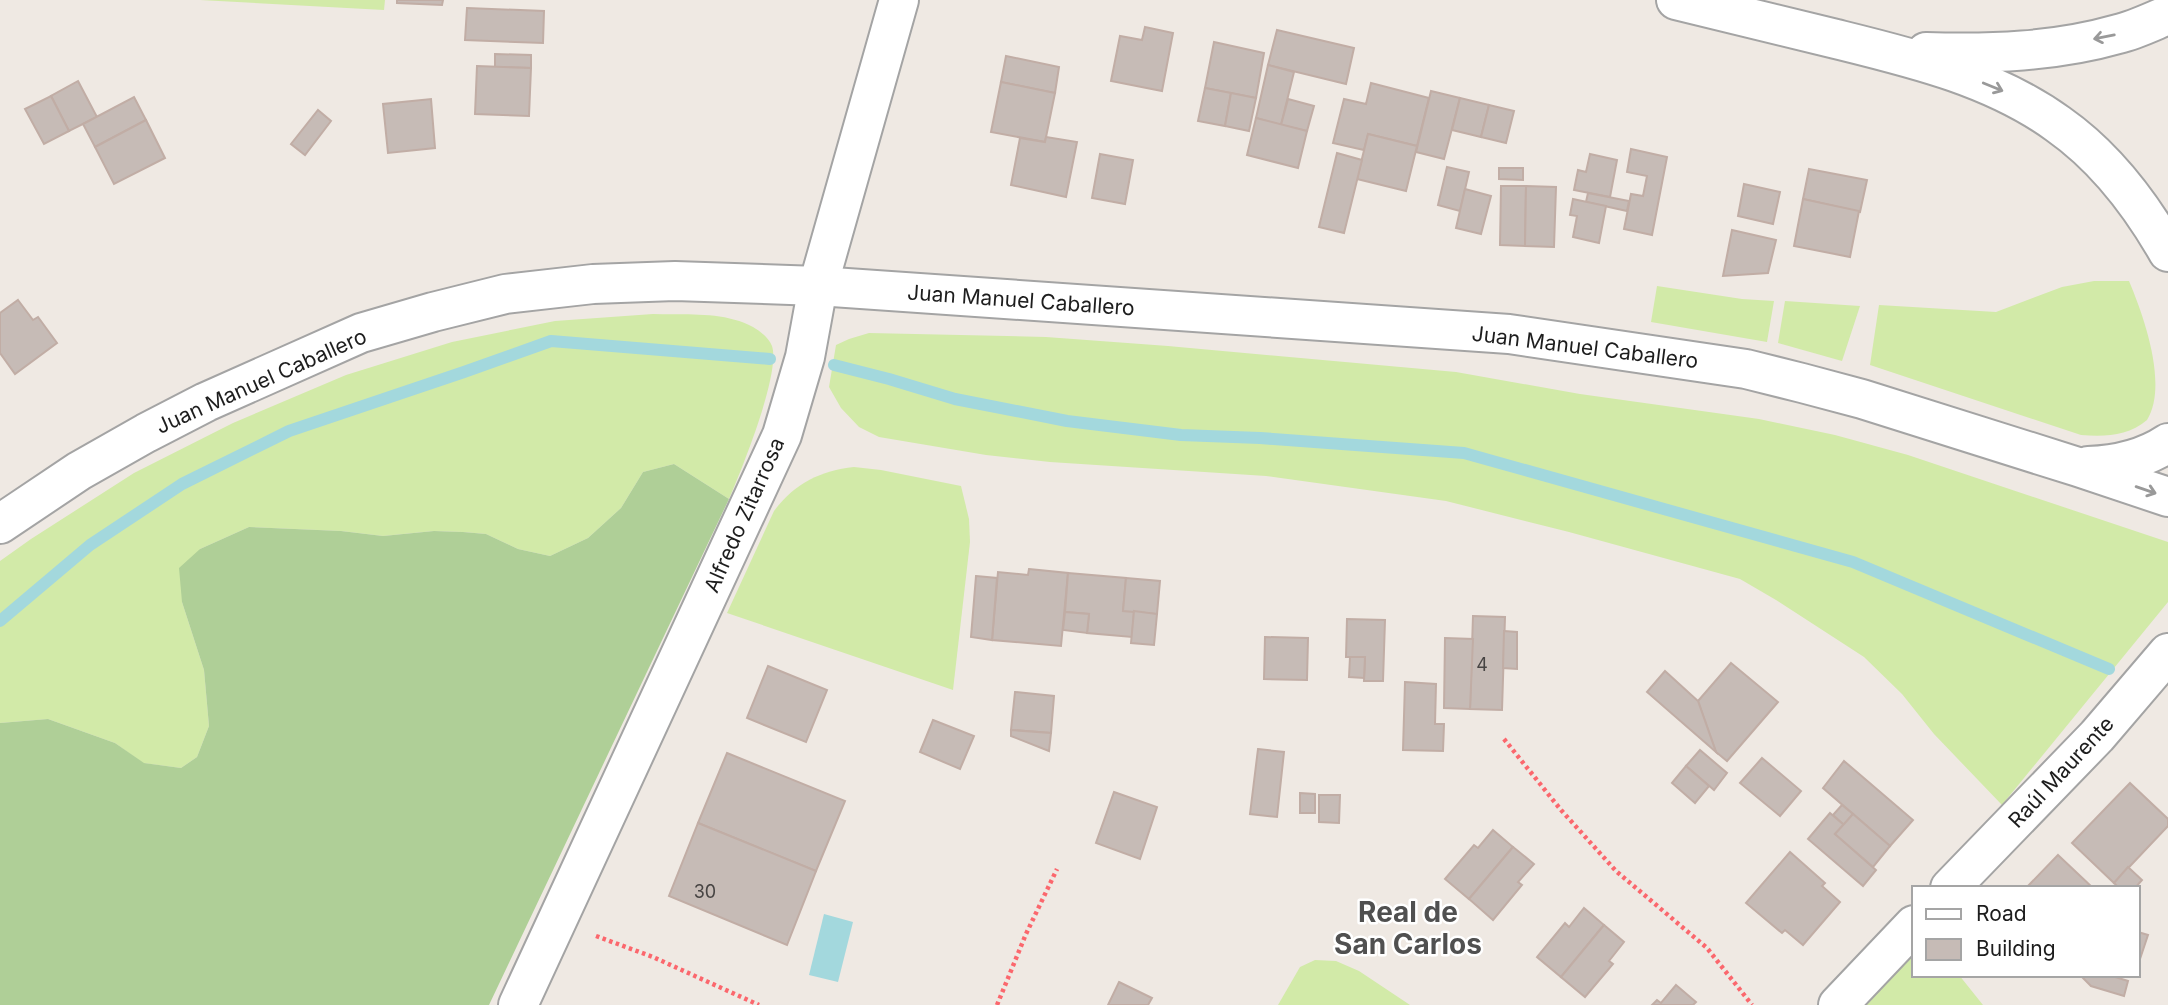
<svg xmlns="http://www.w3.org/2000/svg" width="2168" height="1005" font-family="Inter,sans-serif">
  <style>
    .grass { fill: #d2eaa8 }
    .forest { fill: #afcf97 }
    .water { fill: #a3d8dd }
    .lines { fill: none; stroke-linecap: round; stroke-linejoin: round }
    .stream { stroke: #a3d8dd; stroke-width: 12 }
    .building { fill: #c6bbb6; stroke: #c1ada5; stroke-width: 2 }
    .minor-casing { stroke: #a4a4a4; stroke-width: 42 }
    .path { stroke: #fb676d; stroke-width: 4.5; stroke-dasharray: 3.5 3.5; stroke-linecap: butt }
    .minor { stroke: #fff; stroke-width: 38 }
    .oneway { stroke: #999 }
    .labels { text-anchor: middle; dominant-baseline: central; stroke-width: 5; stroke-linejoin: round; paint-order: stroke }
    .number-label { font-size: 18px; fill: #474443 }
    .street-label { font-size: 21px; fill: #1d1d1d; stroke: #fff }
    .district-label { font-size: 28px; font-weight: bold; fill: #505050; stroke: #fff }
  </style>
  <rect width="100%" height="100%" fill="#efe9e3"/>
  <g class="grass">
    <polygon points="200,0 385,0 384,10"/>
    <path d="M2094,281h35c16,38 39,105 18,139 -19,16 -42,17 -66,15l-211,-70 9,-60 117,7 66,-25z"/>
    <polygon points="1657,286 1742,299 1774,301 1767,342 1651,322"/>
    <polygon points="1785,301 1860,306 1842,361 1778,343"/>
    <path d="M653,314c32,1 71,-3 100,13 7,4 16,11 19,19 9,27 -31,125 -43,153l-55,-35 -31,8 -22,36 -33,30 -38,18 -32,-7 -32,-15 -23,-2 -29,-1 -51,5 -42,-5 -92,-4 -49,22 -18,53 22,68 5,56 -12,31 -16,11 -38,-5 -28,-20 -67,-24 -48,4v-162l31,-22 103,-66 99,-50 113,-48 106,-33 103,-21z"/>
    <polygon points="869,333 1046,337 1168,346 1456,372 1580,394 1759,419 1835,435 1908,455 2168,542 2168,602 2002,805 1934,734 1902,694 1864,657 1776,600 1740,579 1569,532 1446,501 1266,476 1050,462 986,455 879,437 859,427 841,408 829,387 836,345 849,339"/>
    <path d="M854,467l27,3 80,16 8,33 1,23 -17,148 -226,-77 47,-102c21,-28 46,-40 80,-44z"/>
    <polygon points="1914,952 1914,975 1959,975 1983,1005 1864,1005"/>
    <polygon points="1315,960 1336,961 1359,971 1410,1005 1278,1005 1300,967"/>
  </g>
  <polygon class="forest" points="674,464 729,499 489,1005 0,1005 0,723 48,719 115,743 144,763 181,768 197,757 209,726 204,670 182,602 179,568 200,549 249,527 341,531 383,536 434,531 463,532 486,534 518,549 550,556 588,538 621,508 643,472"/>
  <polygon class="water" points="824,914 853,922 838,982 809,975"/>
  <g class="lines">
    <g class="stream">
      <polyline points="834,365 889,379 955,399 1067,421 1181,435 1260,438 1464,453 1853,562 2109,669"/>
      <polyline points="0,621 90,545 182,484 289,431 464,372 551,341 770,359"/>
    </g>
  </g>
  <g class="building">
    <polygon points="397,0 443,0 442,5 397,3"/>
    <polygon points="467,8 544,11 543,43 465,40"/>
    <polygon points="1145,27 1173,33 1162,91 1111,81 1120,36 1142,40"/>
    <polygon points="1277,30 1354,48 1346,84 1268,65"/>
    <polygon points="1214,42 1264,53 1256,98 1205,88"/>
    <polygon points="495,54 531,55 531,68 495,67"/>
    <polygon points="1006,56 1059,67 1055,93 1001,82"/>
    <polygon points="1268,65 1294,72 1281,125 1256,118"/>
    <polygon points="477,66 531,68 529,116 475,114"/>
    <polygon points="78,81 97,117 69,131 51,96"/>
    <polygon points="1001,82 1055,93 1045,142 991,132"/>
    <polygon points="1371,83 1429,98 1417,146 1368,134 1364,150 1333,143 1344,99 1366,104"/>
    <polygon points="1205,88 1231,93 1225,126 1198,121"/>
    <polygon points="1431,91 1460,98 1444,159 1416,152"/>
    <polygon points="1231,93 1256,98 1249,131 1225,126"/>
    <polygon points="51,96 69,131 44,144 25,109"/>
    <polygon points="134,97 146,120 95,147 83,124"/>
    <polygon points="1460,98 1489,105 1481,137 1452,130"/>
    <polygon points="431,99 435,148 388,153 383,104"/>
    <polygon points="1288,99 1314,106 1307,131 1281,125"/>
    <polygon points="1489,105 1514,111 1506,143 1481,137"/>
    <polygon points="318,110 331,121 305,155 291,144"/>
    <polygon points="1256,118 1307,131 1298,168 1247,155"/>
    <polygon points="146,120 165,158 114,184 95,147"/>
    <polygon points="1368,134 1417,146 1406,191 1357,179"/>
    <polygon points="1046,137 1077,142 1066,197 1011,185 1020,138 1045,142"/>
    <polygon points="1631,149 1667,157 1652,235 1624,229 1631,194 1643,196 1647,176 1627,172"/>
    <polygon points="1337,153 1362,160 1344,233 1319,227"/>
    <polygon points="1100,154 1133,160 1125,204 1092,198"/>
    <polygon points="1590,154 1617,160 1610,197 1574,190 1578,170 1586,172"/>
    <polygon points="1447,167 1469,172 1460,211 1438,205"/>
    <polygon points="1499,168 1523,168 1523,180 1499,179"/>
    <polygon points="1809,169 1867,180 1860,212 1803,199"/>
    <polygon points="1744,184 1780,192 1773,224 1738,216"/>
    <polygon points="1501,186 1526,186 1525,246 1500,245"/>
    <polygon points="1526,186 1556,187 1554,247 1525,246"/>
    <polygon points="1465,189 1491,196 1481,234 1456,228"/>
    <polygon points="1588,193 1629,201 1627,211 1586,202"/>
    <polygon points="1573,199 1606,206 1599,243 1573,237 1577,216 1570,215"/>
    <polygon points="1803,199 1859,211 1850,257 1794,246"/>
    <polygon points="1732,230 1776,240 1768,273 1723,276"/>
    <polygon points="18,300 33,320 38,317 57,343 15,374 0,353 0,313"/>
    <polygon points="1029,569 1068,573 1061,646 992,640 998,572 1028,575"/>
    <polygon points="1068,573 1126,578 1123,611 1134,611 1132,637 1087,633 1089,614 1065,612"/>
    <polygon points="976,576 997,578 992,640 971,637"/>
    <polygon points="1126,578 1160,581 1157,614 1123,611"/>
    <polygon points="1134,611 1157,614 1154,645 1131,643"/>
    <polygon points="1065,612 1089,614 1087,633 1063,630"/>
    <polygon points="1473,616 1505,617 1502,710 1470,709"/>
    <polygon points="1347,619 1385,620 1383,681 1364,681 1365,657 1346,657"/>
    <polygon points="1504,631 1517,632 1517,669 1503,668"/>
    <polygon points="1265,637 1308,638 1307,680 1264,679"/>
    <polygon points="1445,638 1473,639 1470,709 1444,708"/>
    <polygon points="1350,657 1365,657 1364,678 1349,677"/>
    <polygon points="1731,663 1778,702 1727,761 1716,752 1698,701"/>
    <polygon points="768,666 827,690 806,742 747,718"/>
    <polygon points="1665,671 1698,701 1716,752 1647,692"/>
    <polygon points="1405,682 1436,684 1435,724 1444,724 1443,751 1403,750"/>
    <polygon points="1015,692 1054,696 1051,733 1011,730"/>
    <polygon points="933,720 974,736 960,769 920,752"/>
    <polygon points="1011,730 1051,733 1049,751 1011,736"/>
    <polygon points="1258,749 1284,752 1277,817 1250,814"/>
    <polygon points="1700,750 1727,773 1714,790 1686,766"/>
    <polygon points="727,753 845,801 816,871 698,823"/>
    <polygon points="1762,758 1801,791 1780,816 1740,783"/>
    <polygon points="1844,761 1913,820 1890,846 1823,788"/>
    <polygon points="1686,766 1709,786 1695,803 1672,783"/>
    <polygon points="2130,783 2168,819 2168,826 2114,883 2072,843"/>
    <polygon points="1114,792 1157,807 1140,859 1096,843"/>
    <polygon points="1300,793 1315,794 1315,813 1300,813"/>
    <polygon points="1319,795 1340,795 1339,823 1319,822"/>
    <polygon points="1842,805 1853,814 1844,825 1833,815"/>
    <polygon points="1830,813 1844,825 1835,834 1876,870 1863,886 1808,839"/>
    <polygon points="1853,814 1890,846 1873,867 1835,834"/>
    <polygon points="698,823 816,871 787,945 669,896"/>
    <polygon points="1493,830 1513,847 1469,899 1445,879 1474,845 1478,848"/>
    <polygon points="1513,847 1534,864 1518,882 1522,885 1493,920 1469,899"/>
    <polygon points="1790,852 1825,883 1822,886 1840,902 1803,945 1785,930 1782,933 1746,903"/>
    <polygon points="2058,855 2093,888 2026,888"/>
    <polygon points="2128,867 2142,880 2135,888 2119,888 2114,883"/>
    <polygon points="1584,908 1604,925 1561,977 1537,957 1565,923 1569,927"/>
    <polygon points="1604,925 1624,942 1609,961 1613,964 1585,997 1561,977"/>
    <polygon points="2138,932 2148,935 2138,965"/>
    <polygon points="2080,975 2109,975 2128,981 2124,996 2091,986"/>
    <polygon points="1119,982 1152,998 1148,1005 1108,1005"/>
    <polygon points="1676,985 1696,1002 1693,1005 1652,1005 1657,1000 1661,1003"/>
  </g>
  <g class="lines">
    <defs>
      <g id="minor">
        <path d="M1676,0c54,13 107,26 160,39 77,19 157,38 222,85 47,33 82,79 110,128"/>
        <path d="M1926,52c64,2 129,0 192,-18 17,-4 33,-12 50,-19"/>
        <path d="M2088,466c28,-1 56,-7 80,-23"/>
        <polyline points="0,524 79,471 146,433 206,402 361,333 433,312 505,294 593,284 675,281 818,286 1509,334 1746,369 1802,383 1862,399 2078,467 2168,497"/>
        <polyline points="1950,888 2097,736 2168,653"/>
        <polyline points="518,1005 782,435 805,357 818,286 899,0"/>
        <polyline points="1838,1005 1914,925"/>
      </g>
    </defs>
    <use href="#minor" class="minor-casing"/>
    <g class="path">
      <polyline points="1504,739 1561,810 1616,871 1707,948 1752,1005"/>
      <polyline points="596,936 653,957 759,1005"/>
      <polyline points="997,1005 1026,934 1057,869"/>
    </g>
    <use href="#minor" class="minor"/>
  </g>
  <defs><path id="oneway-shaft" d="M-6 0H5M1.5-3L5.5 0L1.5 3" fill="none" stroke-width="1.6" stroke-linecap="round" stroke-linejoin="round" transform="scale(1.75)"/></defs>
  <g class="oneway">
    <use href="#oneway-shaft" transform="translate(2104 37) rotate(169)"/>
    <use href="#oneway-shaft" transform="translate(1993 87) rotate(22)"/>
    <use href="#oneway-shaft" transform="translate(2146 490) rotate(19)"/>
  </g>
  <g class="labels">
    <g class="number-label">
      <text x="1482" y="664">4</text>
      <text x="705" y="891">30</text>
    </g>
    <g class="street-label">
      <text transform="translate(1021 300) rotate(4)">Juan Manuel Caballero</text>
      <text transform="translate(1585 347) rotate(7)">Juan Manuel Caballero</text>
      <text transform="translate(261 381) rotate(-24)">Juan Manuel Caballero</text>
      <text transform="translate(744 515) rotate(-66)">Alfredo Zitarrosa</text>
      <text transform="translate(2061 772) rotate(-47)">Raúl Maurente</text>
    </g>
    <g class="district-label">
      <text x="1408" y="912">Real de<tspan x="1408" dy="32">San Carlos</tspan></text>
    </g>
  </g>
  <rect x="1912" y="886" width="228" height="91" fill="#ffffff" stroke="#a5a5a5" stroke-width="2"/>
  <rect x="1926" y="909" width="35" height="10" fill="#ffffff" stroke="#a5a5a5" stroke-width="2"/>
  <text x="1976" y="921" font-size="21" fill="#1d1d1d">Road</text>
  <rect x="1926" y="939" width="35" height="21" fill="#c6bbb6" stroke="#a5a5a5" stroke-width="2"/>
  <text x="1976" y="956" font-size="21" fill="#1d1d1d">Building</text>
</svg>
